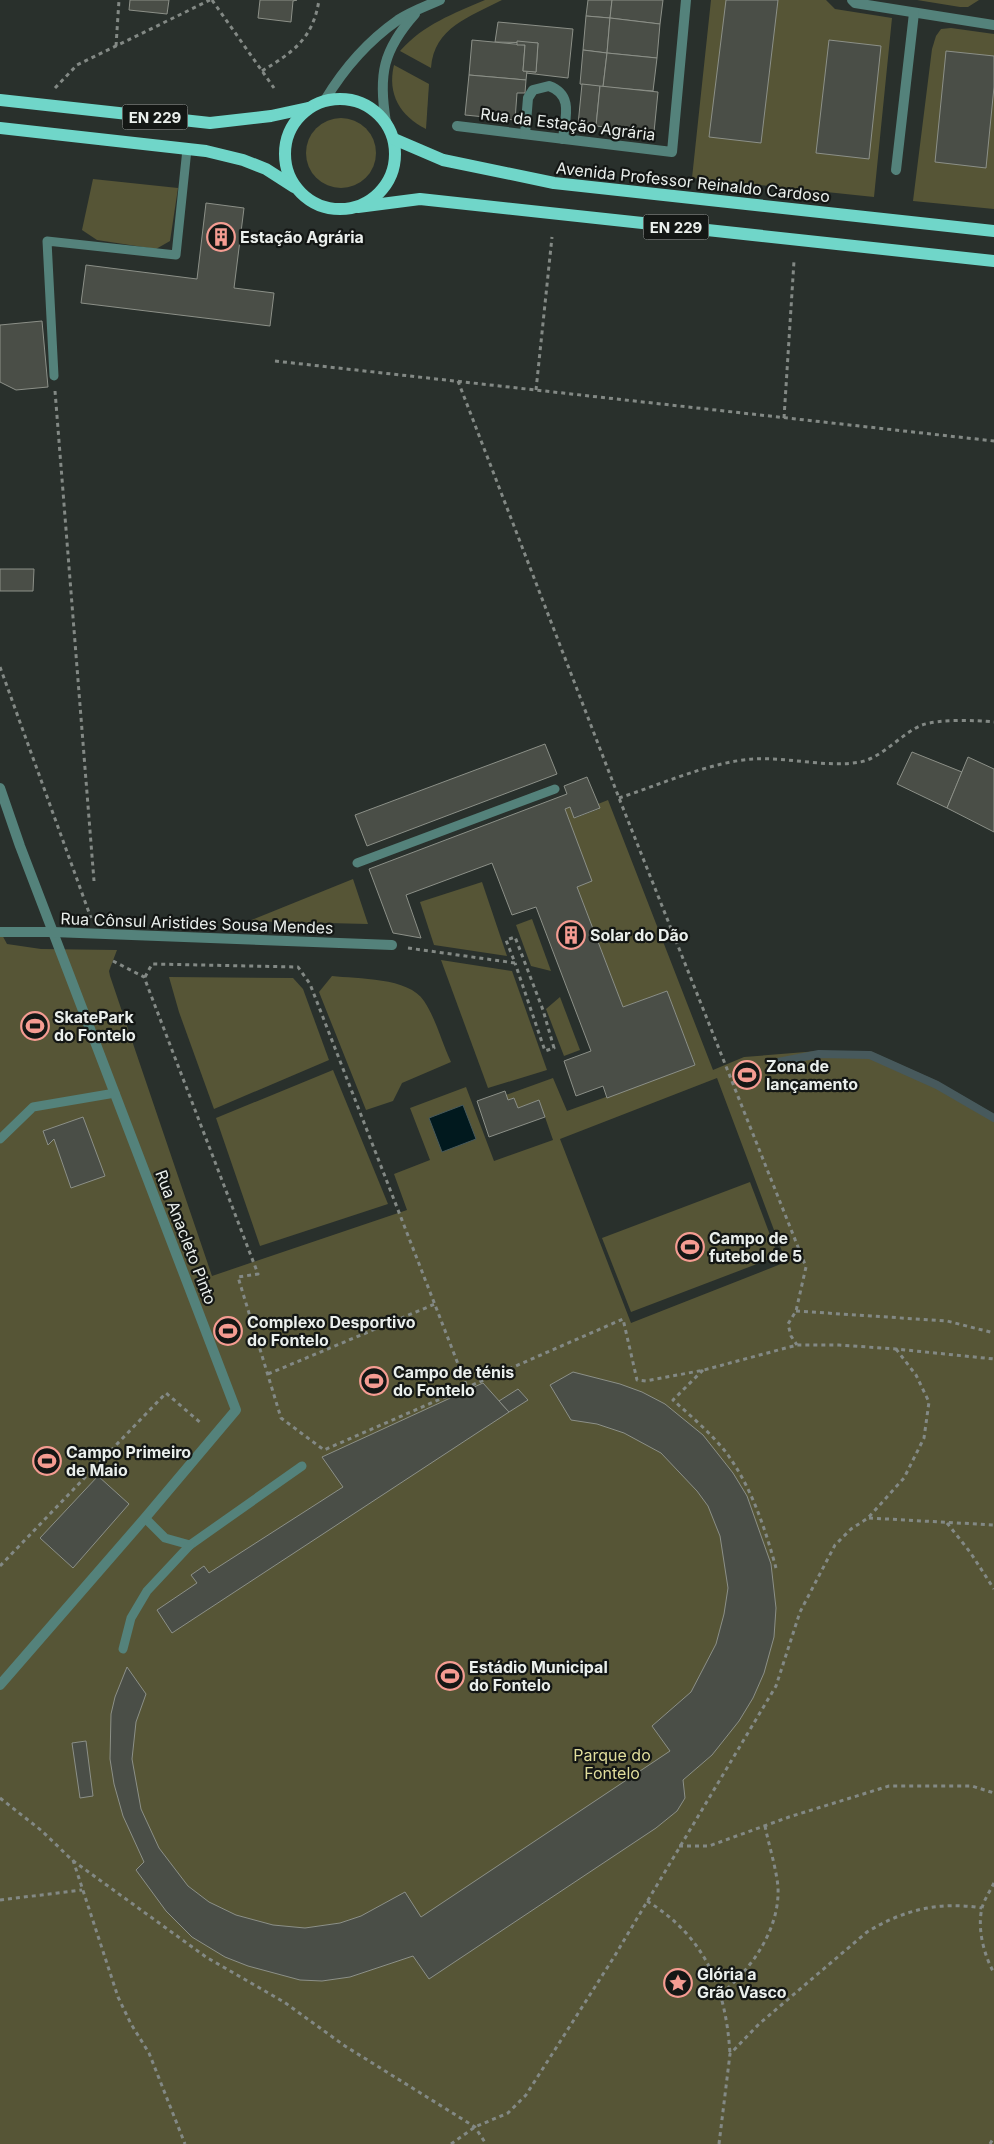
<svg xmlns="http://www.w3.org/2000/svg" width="994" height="2144" font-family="Inter,sans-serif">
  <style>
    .green { fill: #565536; fill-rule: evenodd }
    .water { fill: #01191e; stroke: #47595c }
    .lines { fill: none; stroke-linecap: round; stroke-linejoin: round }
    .stream { stroke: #47595c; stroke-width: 8 }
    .building { fill: #4a4e47; stroke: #8c9088 }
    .path { stroke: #838985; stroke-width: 3; stroke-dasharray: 4 4; stroke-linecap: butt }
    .service { stroke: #54827b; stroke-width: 9 }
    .minor { stroke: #54827b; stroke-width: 10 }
    .primary { stroke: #70d6c9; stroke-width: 12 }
    .labels { text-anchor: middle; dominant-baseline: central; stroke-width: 4.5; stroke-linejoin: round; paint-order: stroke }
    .shield { fill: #141715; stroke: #aaaeac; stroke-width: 1 }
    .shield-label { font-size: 15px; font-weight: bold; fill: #eaefec }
    .street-label { font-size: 16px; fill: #eaefec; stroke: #141715 }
    .poi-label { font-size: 16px; font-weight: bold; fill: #eaefec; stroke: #141715; text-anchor: start }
    .park-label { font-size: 16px; fill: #e1de9c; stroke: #141715 }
  </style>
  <rect width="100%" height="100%" fill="#29302c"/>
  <g class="green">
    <path d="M485,0h17c-32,17 -68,27 -71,68l-31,-17c24,-27 53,-37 85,-51z"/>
    <polygon points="711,0 826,0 835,9 892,18 874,197 692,178"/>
    <polygon points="917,0 979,0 968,7 960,7"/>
    <polygon points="951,28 994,34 994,209 913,201 932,49 936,36 941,29"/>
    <path d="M394,65l35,19 -3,45c-26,-13 -39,-35 -32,-64z"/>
    <circle cx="341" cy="153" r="35"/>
    <polygon points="93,179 178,188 170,241 156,249 97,240 82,230"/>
    <path d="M608,800l105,270 31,-13 74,-6h52l67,30 57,33v1030h-994v-1213l7,13 34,5 76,1 -8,21 1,5 102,300 195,-66 -13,-36 36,-14 -20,-52 56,-21 28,74 59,-21 -14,-40 -21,8 -4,-10 -6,2 -2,-5 47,-17 14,33 128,-46 -28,-74 -44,16 -46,-120 14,-6 -26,-72 5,-2 5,11 24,-9 -1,-5zM717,1078l69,184 -155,61 -71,-184z"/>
    <polygon points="353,879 368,924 249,921"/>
    <polygon points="482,882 507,956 434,945 420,902"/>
    <polygon points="532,919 551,971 531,966 516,925"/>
    <polygon points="441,960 512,971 547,1070 488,1088"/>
    <path d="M332,976c25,3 77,1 92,25 12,18 18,42 27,61l-49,21 -9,18 -27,9 -47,-118z"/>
    <polygon points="169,977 293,978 303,989 329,1060 214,1109 179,1012"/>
    <polygon points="560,997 580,1050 564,1056 546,1009"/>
    <polygon points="333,1070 388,1204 260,1246 216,1118"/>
    <polygon points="750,1182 778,1256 631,1312 602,1238"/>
  </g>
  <polygon class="water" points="463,1105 476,1139 442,1152 429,1118"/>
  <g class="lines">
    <polyline class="stream" points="778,1062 819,1054 870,1055 937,1085 994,1118"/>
  </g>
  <g class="building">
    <polygon points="130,0 169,0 167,14 129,10"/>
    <polygon points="260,0 297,0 293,1 291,22 258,18"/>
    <polygon points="588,0 612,0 610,18 586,16"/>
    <polygon points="612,0 663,0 660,24 610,18"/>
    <polygon points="726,0 778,0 761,143 709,137"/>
    <polygon points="586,16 610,18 607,53 583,50"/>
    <polygon points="610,18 660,24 657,58 607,53"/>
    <polygon points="498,22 573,29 568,78 526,73 527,71 536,72 538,43 495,42"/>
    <polygon points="472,40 525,45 523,71 527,71 526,80 469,75"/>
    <polygon points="829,40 881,46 869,159 816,153"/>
    <polygon points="517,41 538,43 536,72 523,71 525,45 517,45"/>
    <polygon points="583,50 607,53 603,87 580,84"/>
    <polygon points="946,51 994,56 994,87 986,168 935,162"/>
    <polygon points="607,53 657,58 653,91 603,87"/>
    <polygon points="469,75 526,80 525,93 517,93 515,120 465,115"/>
    <polygon points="582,84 600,86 596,126 578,125"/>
    <polygon points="600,86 658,92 654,132 596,126"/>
    <polygon points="206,203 244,208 234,288 274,293 270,326 81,303 86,265 197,279"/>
    <polygon points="42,321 48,387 16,390 0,382 0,325"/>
    <polygon points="0,569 34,569 33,591 0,591"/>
    <polygon points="545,744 557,774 367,846 355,815"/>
    <polygon points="912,752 962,772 947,808 897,784"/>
    <polygon points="968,757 994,769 994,832 947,808"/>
    <polygon points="587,777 600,808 574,818 570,807 565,809 592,881 577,887 623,1007 667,991 695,1065 607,1098 603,1086 576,1096 564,1061 591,1051 536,907 512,915 492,863 406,895 421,938 393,933 369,869 567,794 564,786"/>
    <polygon points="505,1091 508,1100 514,1098 518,1108 539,1100 545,1117 489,1137 477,1101"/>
    <polygon points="83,1117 105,1176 71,1188 54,1139 48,1145 43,1131"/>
    <polygon points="573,1372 620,1384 642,1392 665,1404 703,1435 733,1473 747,1496 771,1564 776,1608 774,1637 764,1673 753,1698 739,1721 712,1755 683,1780 685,1798 677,1811 656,1828 429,1979 413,1956 350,1977 322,1981 300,1980 248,1966 225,1957 192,1937 166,1911 136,1870 144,1862 123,1816 114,1784 110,1759 111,1714 115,1697 127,1667 146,1694 136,1722 132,1759 141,1809 159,1848 188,1886 209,1902 236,1915 273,1925 305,1928 340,1923 361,1916 405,1892 421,1917 670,1751 652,1726 691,1692 716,1644 724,1614 728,1588 720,1536 708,1506 697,1491 661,1453 624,1433 597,1424 571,1420 550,1385"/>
    <polygon points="483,1383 509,1412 172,1633 157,1610 197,1583 191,1575 204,1566 209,1573 343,1487 322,1457"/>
    <polygon points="518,1389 528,1400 509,1412 499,1401"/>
    <polygon points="98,1476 129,1504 73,1568 40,1538"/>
    <polygon points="86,1741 93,1796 80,1798 72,1743"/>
  </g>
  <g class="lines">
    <g class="path">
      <polyline points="212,0 274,88"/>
      <polyline points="116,46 119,0"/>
      <path d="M262,71c31,-19 51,-32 57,-71"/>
      <polyline points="55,88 77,65 210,0"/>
      <polyline points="275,361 994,441"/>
      <polyline points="458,381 619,798 806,1267 796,1311 788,1324 791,1336 797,1345"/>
      <polyline points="536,390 552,237"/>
      <polyline points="55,391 94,881"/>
      <polyline points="784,418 794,261"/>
      <polyline points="0,667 91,918"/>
      <path d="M619,798c40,-13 94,-37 135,-39 35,-2 73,9 106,3 22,-4 42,-29 62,-37 17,-6 54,-5 72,-3"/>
      <polyline points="408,948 515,963 506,940 515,937 543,1010 554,1048 545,1051 515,963"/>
      <polyline points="113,961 144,977 258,1274 238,1277 281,1418 324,1450 623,1319 637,1380 646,1381 704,1370 797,1345 839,1345 896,1349 994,1359"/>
      <polyline points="145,977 152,964 298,967 310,984 467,1387"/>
      <polyline points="796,1311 947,1321 994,1333"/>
      <path d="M703,1370l-30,30c19,17 40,35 55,55 24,34 37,73 48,113"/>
      <polyline points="268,1374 435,1304"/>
      <polyline points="869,1518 994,1525"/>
      <polyline points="947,1523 970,1552 994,1589"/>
      <polyline points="0,1566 166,1393 202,1424"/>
      <polyline points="0,1798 42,1831 72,1860 206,1957 284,2002 345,2046 475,2127 486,2144"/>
      <polyline points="679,1846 709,1846 789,1817 889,1786 972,1786 994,1793"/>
      <polyline points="73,1860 118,1997 131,2024 149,2053 185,2144"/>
      <path d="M994,1883c-4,8 -10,17 -12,25 -5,21 2,47 12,65"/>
      <polyline points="0,1900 82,1890"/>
      <path d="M647,1901c58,36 79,86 83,153"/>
      <path d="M721,1994c30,-25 59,-64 57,-107 -2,-20 -9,-41 -13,-61"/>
      <polyline points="451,2144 475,2127 508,2113 526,2095 614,1957 776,1686 800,1612 835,1545 851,1529 868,1518 904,1478 924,1438 929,1402 916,1375 896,1349"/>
      <path d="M719,2144l11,-90 29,-30 108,-92c36,-22 72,-31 115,-24"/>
      <polyline points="990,2144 994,2137"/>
    </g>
    <g class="service">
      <polyline points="54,376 47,241 176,255 187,149"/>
      <polyline points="357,863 555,789"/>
      <polyline points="0,1139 33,1107 115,1093"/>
      <polyline points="145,1518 165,1538 190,1545 302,1466"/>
      <polyline points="123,1649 131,1618 147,1591 190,1545"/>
    </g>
    <g class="minor">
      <polyline points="852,0 855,3 994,25"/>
      <path d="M325,100c18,-30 43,-59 73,-80 12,-8 28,-14 42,-20"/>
      <path d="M386,122c-8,-47 -3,-72 29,-108"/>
      <polyline points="457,126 672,152 686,0"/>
      <path d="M525,134l3,-36 5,-8 16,-4c25,9 16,32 14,53"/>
      <polyline points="896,170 914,13"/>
      <polyline points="0,788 20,846 236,1410 145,1518 0,1685"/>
      <polyline points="0,932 53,932 392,945"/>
    </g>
    <g class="primary">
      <circle cx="340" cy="154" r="55"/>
      <polyline points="0,100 210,123 271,116 308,108"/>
      <polyline points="0,128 206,151 243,160 266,169 294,187"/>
      <polyline points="394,139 443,160 554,183 994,231"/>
      <polyline points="358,207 420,199 994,261"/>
    </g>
  </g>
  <defs>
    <symbol id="building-ring" viewBox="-11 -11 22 22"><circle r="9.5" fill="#141715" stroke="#f59c92" stroke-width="1.5"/><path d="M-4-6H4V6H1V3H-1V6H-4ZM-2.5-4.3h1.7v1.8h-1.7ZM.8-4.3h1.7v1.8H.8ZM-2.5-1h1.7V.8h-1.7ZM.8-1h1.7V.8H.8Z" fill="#f59c92"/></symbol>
    <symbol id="stadium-ring" viewBox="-11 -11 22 22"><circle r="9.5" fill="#141715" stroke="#f59c92" stroke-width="1.5"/><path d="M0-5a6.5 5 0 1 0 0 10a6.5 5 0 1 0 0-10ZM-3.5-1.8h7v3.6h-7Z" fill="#f59c92"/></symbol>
    <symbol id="sight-ring" viewBox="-11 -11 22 22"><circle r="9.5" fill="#141715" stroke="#f59c92" stroke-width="1.5"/><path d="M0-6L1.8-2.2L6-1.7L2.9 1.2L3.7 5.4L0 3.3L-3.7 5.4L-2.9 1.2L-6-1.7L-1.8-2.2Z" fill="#f59c92"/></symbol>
  </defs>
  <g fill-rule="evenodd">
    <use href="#building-ring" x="205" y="221" width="32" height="32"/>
    <use href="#building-ring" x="555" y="919" width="32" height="32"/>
    <use href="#stadium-ring" x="19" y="1010" width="32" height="32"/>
    <use href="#stadium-ring" x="731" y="1059" width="32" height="32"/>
    <use href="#stadium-ring" x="674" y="1231" width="32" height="32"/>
    <use href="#stadium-ring" x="212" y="1315" width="32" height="32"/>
    <use href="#stadium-ring" x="358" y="1365" width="32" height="32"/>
    <use href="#stadium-ring" x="31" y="1445" width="32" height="32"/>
    <use href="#stadium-ring" x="434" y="1660" width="32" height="32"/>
    <use href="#sight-ring" x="662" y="1967" width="32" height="32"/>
  </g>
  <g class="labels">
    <g class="shield">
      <rect x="122.5" y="104.5" width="65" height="25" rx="4"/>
      <rect x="643.5" y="214.5" width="65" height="25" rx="4"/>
    </g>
    <g class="shield-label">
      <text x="155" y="117">EN 229</text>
      <text x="676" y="227">EN 229</text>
    </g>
    <g class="street-label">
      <text transform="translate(568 124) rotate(7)">Rua da Estação Agrária</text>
      <text transform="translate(693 182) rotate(6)">Avenida Professor Reinaldo Cardoso</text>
      <text transform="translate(197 923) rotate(2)">Rua Cônsul Aristides Sousa Mendes</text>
      <text transform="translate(186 1237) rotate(69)">Rua Anacleto Pinto</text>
    </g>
    <g class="poi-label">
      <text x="240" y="237">Estação Agrária</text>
      <text x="590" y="935">Solar do Dão</text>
      <text x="54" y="1017">SkatePark<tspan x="54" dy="18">do Fontelo</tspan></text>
      <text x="766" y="1066">Zona de<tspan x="766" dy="18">lançamento</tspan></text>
      <text x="709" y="1238">Campo de<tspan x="709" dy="18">futebol de 5</tspan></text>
      <text x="247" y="1322">Complexo Desportivo<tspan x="247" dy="18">do Fontelo</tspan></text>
      <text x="393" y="1372">Campo de ténis<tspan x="393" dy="18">do Fontelo</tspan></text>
      <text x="66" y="1452">Campo Primeiro<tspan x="66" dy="18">de Maio</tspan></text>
      <text x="469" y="1667">Estádio Municipal<tspan x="469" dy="18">do Fontelo</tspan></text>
      <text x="697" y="1974">Glória a<tspan x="697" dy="18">Grão Vasco</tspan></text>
    </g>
    <g class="park-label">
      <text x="612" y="1755">Parque do<tspan x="612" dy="18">Fontelo</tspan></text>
    </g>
  </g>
</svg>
